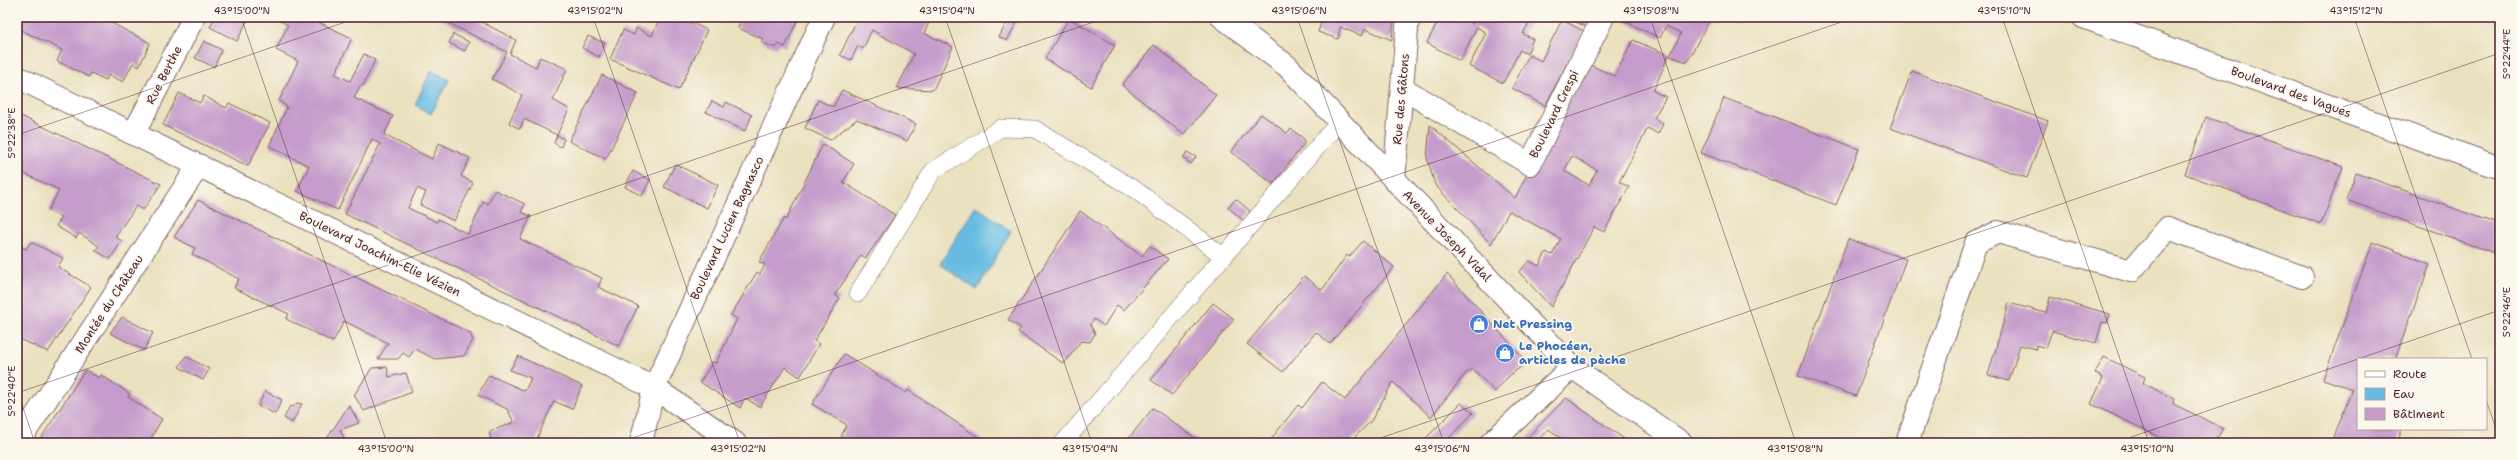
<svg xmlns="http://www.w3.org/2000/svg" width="2517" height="460" font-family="'Shantell Sans',sans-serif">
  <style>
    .water { fill: #66bce2; stroke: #586e86 }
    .building { fill: #c59ccb; fill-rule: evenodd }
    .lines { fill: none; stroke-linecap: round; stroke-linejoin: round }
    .service-casing { stroke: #82635f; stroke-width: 18 }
    .minor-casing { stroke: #82635f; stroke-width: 24 }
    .tertiary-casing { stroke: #82635f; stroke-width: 24 }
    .service { stroke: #fff; stroke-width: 17 }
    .minor { stroke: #fff; stroke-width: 22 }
    .tertiary { stroke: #fff; stroke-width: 22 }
    .ticks { fill: none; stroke: #4a1f2b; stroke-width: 1; stroke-opacity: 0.45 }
    .labels { text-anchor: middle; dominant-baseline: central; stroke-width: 3.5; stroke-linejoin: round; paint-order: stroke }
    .street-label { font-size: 12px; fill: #4a1f2b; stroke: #fbf7ec }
    .shop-label { font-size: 12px; font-weight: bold; fill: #366cbe; stroke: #fbf7ec; text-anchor: start }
    .neatline { fill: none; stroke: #4a1f2b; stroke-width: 1.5 }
    .ticks-label { font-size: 10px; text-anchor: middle; fill: #4a1f2b }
  </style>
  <rect width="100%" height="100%" fill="#fbf7ec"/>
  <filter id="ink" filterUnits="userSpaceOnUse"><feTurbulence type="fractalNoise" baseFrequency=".025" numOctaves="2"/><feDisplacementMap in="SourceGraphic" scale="8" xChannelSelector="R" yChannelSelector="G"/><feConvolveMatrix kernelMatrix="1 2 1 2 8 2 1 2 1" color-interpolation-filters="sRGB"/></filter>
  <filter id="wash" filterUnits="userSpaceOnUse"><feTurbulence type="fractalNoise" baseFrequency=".012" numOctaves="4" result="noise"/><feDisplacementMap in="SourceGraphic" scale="16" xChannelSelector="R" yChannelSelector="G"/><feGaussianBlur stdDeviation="0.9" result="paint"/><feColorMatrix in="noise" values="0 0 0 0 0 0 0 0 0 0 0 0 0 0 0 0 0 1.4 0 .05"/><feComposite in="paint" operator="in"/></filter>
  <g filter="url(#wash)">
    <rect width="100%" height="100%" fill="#eae1bf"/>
    <g class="water">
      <polygon points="431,70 449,80 431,114 415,105"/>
      <polygon points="975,207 977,207 1011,231 977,290 940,264"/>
    </g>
    <g id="blocks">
      <g class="building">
        <polygon points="17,17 100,17 150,43 139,67 133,63 123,82 109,75 106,80 91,73 89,77 57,61 62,50 17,28"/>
        <polygon points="215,17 249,17 237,41 210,27"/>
        <polygon points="273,17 321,17 318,22 352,38 335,74 350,81 364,54 375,60 363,86 360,86 354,98 393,116 384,135 432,159 439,143 470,158 461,176 473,183 454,221 420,205 426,192 417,188 408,208 437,222 438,219 468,234 484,201 488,204 495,190 525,204 521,212 531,216 520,239 602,278 598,287 638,306 619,346 345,214 380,144 372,139 338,210 297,191 309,166 269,146 287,107 279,101 298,61 276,50 288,25"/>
        <polygon points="441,17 472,17 516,40 510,54 536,67 540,57 567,69 553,100 569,109 557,135 524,119 520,129 509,123 522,95 492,79 507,52 440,19"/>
        <polygon points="660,17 679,17 707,30 679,90 610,59 623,30 634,35 636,28 652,36"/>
        <polygon points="742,17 799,17 785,47 778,44 776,48 761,42 763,39 738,28"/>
        <polygon points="858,17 932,17 924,33 953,47 933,90 897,88 914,54 872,30 863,49 858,46 851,60 840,55"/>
        <polygon points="1010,17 1018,20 1007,41 999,37"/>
        <polygon points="1323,17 1394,17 1392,40 1365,29 1362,36 1340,27 1338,39 1318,32"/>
        <polygon points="1440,17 1459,17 1473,24 1476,17 1532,17 1523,34 1533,39 1527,54 1520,50 1503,83 1469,66 1486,33 1477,27 1460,61 1427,43"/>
        <polygon points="1566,17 1591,17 1586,27"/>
        <polygon points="1626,17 1711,17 1687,62 1670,56 1681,33 1666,26 1660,38 1624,21"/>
        <polygon points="1069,18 1115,45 1091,87 1045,59"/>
        <polygon points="1562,20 1584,31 1545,106 1512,88 1529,55 1541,61"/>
        <polygon points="453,34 469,42 465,51 449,43"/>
        <polygon points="588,36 605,43 599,57 582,48"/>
        <path d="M1633,40l36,15 -16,36 13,6 -12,21 9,6 -5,10 -10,-6 -29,54 10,5 -25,45 -10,-5 -43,80 -32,-35 10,-11 10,5 7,-14 6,3 9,-16 -52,-28 -18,33 -56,-59 -8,-27 3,-33 85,73 29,-57 46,-76 25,11zM1572,156l25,14 -8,15 -25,-14z"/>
        <polygon points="204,41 222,50 214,67 195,58"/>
        <polygon points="1154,45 1216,95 1184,135 1122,85"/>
        <polygon points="1912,71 2048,121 2027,178 1890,128"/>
        <polygon points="602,75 638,93 606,159 569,141"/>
        <polygon points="842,90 916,124 907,141 857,119 830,140 805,128 818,100 833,107"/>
        <polygon points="179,93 200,103 204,96 226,108 229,103 270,123 248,166 163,125"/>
        <polygon points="1724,98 1859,149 1836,205 1701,153"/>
        <polygon points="712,101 724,107 726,102 752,115 745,131 706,112"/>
        <polygon points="17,114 161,184 143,210 136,206 115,237 122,241 110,259 95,250 99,246 79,233 76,238 56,226 62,217 48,211 59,190 23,173 21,177 17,175"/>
        <polygon points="1261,114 1287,133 1291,129 1304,139 1304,144 1273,184 1231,152"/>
        <polygon points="2206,117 2343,167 2321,224 2185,174"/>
        <polygon points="557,135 564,139 561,147 554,143"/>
        <polygon points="823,144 854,164 843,182 895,215 866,258 861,255 835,295 840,298 814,341 819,344 800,377 785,367 760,407 745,398 740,408 700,382 713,362 716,363 737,319 731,315 757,272 760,274 765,265 759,262 784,218 786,220"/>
        <polygon points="1187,152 1196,157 1191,164 1183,158"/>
        <polygon points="675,164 718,185 707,208 664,187"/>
        <polygon points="633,171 650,180 642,196 625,187"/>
        <polygon points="2356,173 2500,225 2500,255 2346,200"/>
        <polygon points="1236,199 1250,211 1244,221 1228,207"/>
        <polygon points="198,200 470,333 473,340 464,356 435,359 415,349 409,357 403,353 398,359 378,359 388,343 344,321 333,342 286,319 289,314 234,288 239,279 192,254 195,248 174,237"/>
        <polygon points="1080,211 1142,256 1150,246 1168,259 1124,310 1117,305 1104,326 1094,319 1090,324 1095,334 1090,342 1081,341 1064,364 1018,332 1021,328 1008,320"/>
        <polygon points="1848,239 1906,259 1856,396 1798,376"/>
        <polygon points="1363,241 1394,267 1330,344 1316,332 1283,372 1247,344 1304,276 1322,290 1347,255 1349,257"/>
        <polygon points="31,242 63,258 58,267 91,287 48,352 17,338 17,245 26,249"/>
        <polygon points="2373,242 2430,264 2395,359 2358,359 2358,429 2402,429 2397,443 2332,443 2352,389 2323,379"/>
        <polygon points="1447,274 1527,362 1508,377 1495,392 1473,369 1466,373 1431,417 1393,382 1371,421 1349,443 1268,443 1298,405 1302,408 1322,382 1345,400"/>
        <polygon points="2050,297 2110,314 2107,323 2102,322 2096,343 2052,331 2046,348 2036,345 2036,349 2020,345 2009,381 1988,375 2009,303 2046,313"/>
        <polygon points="1213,303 1234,319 1172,395 1151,380"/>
        <polygon points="122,317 153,333 144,350 110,333"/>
        <polygon points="844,354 906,393 908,390 987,443 845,443 848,439 841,436 847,425 812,404"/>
        <polygon points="186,356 209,369 203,380 179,367"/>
        <polygon points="518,356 582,386 572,409 554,401 535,443 492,443 489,432 514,422 507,409 478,395 489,375 525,391 531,378 510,370"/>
        <polygon points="2104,357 2145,377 2143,383 2174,399 2173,404 2223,428 2215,443 2172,443 2091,404 2103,378 2095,373"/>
        <polygon points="387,367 389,377 406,373 412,392 364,411 354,395 372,368"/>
        <polygon points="85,370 99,378 101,375 130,394 128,397 162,419 148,443 38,443"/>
        <polygon points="265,391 282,400 275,414 258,406"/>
        <polygon points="1566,398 1630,443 1567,443 1549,429 1534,443 1525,440"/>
        <polygon points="297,403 302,404 292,423 284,418 290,406 293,407"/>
        <polygon points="1461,403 1473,413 1444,443 1426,443 1423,441"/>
        <polygon points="349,405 359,423 340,430 344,438 340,443 324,443"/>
        <polygon points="1153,408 1202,443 1125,443"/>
      </g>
    </g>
  </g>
  <g filter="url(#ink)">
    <use href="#blocks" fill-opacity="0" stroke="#82635f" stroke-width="1"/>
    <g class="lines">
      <defs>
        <g id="service">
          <polyline points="858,293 933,171 1001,128 1035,129 1137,191 1224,257"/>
          <polyline points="1063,443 1339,122"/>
        </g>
        <g id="minor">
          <polyline points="2083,17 2500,168"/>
          <polyline points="17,77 654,388 735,443"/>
          <polyline points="1402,88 1530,164 1603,17"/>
          <polyline points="134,133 194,17"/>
          <polyline points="1394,180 1408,17"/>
          <polyline points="18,443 199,165"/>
          <polyline points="641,443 654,388 824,17"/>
          <polyline points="1491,443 1572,367"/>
          <polyline points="1907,443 1976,243 1998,232 2131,271 2168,228 2302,277"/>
        </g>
        <polyline id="tertiary" points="1222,17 1287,66 1572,367 1682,443"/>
      </defs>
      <use href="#service" class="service-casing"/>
      <use href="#minor" class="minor-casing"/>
      <use href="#tertiary" class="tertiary-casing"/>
      <use href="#service" class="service"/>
      <use href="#minor" class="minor"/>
      <use href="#tertiary" class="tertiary"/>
    </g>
  </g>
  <path class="ticks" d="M241,17l146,426M593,17l147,426M945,17l147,426M1297,17l147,426M1650,17l146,426M2002,17l147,426M2354,17l118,342M17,135l343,-118M17,390l18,53M17,393l1091,-376M2486,400l14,40M618,443l1238,-426M1366,443l1134,-390M2114,443l386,-133"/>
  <defs>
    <symbol id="shop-disc" viewBox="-11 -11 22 22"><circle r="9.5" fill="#3f7fe0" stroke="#fbf7ec"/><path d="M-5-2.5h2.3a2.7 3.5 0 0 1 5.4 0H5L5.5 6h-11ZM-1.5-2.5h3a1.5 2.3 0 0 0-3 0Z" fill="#fff"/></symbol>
  </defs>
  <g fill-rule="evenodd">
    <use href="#shop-disc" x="1468" y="313" width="22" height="22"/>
    <use href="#shop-disc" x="1494" y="342" width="22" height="22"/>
  </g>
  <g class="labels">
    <g class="street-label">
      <text transform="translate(164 75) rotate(-63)">Rue Berthe</text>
      <text transform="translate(2291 92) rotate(20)">Boulevard des Vagues</text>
      <text transform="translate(1401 99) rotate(-85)">Rue des Gâtons</text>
      <text transform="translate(1554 114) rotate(-64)">Boulevard Crespi</text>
      <text transform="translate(727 228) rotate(-65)">Boulevard Lucien Bagnasco</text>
      <text transform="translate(1447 236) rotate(46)">Avenue Joseph Vidal</text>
      <text transform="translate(380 254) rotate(26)">Boulevard Joachim-Elie Vézien</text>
      <text transform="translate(109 304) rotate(-57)">Montée du Château</text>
    </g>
    <g class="shop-label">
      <text x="1493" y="324">Net Pressing</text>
      <text x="1519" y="346">Le Phocéen,<tspan x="1519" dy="14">articles de pèche</tspan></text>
    </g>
  </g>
  <rect width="2517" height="460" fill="none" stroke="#fbf7ec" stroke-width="44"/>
  <rect x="2357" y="358" width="130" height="72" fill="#fbf7ec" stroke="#b4a19f"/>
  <rect x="2365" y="371" width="20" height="6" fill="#ffffff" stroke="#b4a19f"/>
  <text x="2393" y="378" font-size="12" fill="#4a1f2b">Route</text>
  <rect x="2365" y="388" width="20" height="12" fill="#66bce2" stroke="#b4a19f"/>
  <text x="2393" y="398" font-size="12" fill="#4a1f2b">Eau</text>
  <rect x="2365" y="408" width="20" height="12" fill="#c59ccb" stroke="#b4a19f"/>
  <text x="2393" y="418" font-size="12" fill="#4a1f2b">Bâtiment</text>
  <rect x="22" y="22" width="2473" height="416" class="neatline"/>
  <g class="ticks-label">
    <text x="242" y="14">43°15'00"N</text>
    <text x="595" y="14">43°15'02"N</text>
    <text x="947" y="14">43°15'04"N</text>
    <text x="1299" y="14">43°15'06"N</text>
    <text x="1651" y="14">43°15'08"N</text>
    <text x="2004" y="14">43°15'10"N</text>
    <text x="2356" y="14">43°15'12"N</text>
    <text transform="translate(2506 54) rotate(-90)" y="4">5°22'44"E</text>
    <text transform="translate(11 133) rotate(-90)" y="4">5°22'38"E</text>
    <text transform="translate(2506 312) rotate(-90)" y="4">5°22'46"E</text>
    <text transform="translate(11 391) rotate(-90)" y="4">5°22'40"E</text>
    <text x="386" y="452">43°15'00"N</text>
    <text x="738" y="452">43°15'02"N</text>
    <text x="1090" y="452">43°15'04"N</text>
    <text x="1442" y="452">43°15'06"N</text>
    <text x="1795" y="452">43°15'08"N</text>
    <text x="2147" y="452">43°15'10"N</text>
  </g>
</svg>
